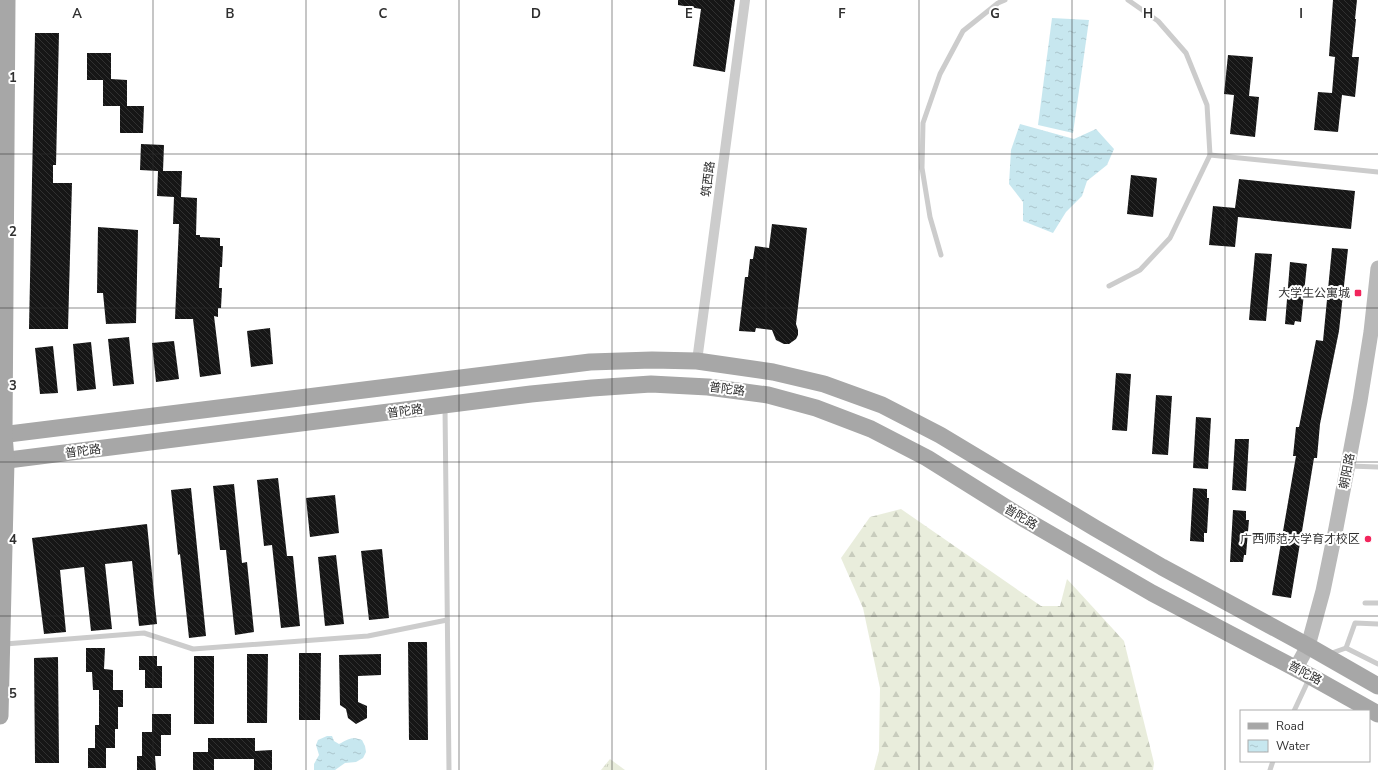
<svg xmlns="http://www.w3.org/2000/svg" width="1378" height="770" font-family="'Nunito Sans','Noto Sans SC',sans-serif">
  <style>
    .grass { fill: url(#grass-tufts) }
    .forest { fill: url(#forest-firs) }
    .water { fill: url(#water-ripples) }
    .building { fill: url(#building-back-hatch) }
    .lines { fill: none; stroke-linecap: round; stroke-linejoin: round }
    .lane { stroke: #ccc; stroke-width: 5 }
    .street { stroke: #ccc; stroke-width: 10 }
    .secondary { stroke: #b9b9b9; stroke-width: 15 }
    .primary { stroke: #a7a7a7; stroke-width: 17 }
    .grid { fill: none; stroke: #2f2f2f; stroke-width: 1; stroke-opacity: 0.55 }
    .poi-dot { fill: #f2255c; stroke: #fff; stroke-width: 1.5 }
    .labels { text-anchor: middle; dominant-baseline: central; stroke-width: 4; stroke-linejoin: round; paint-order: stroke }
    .street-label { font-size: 12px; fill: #2f2f2f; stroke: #fff }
    .poi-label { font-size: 12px; fill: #2f2f2f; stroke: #fff; text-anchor: end }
    .grid-label { font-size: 13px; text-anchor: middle; font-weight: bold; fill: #2f2f2f; stroke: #fff; stroke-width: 4; stroke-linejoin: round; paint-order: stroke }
  </style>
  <defs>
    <pattern id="grass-tufts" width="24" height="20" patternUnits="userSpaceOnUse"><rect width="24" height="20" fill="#e9eddc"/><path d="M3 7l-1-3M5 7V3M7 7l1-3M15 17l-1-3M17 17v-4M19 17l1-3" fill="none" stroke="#c8ccbd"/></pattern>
    <pattern id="forest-firs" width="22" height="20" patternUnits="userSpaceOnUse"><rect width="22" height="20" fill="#e9eddc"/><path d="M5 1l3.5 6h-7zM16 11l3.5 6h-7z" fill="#c8ccbd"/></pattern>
    <pattern id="water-ripples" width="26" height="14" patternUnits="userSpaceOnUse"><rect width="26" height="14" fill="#c7e7ef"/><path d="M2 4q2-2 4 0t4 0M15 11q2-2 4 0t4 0" fill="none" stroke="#abc6cd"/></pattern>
    <pattern id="building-back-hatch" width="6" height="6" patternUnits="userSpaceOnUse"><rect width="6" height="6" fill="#161616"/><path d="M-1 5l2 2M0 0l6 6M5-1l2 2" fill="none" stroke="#303030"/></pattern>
  </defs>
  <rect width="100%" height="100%" fill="#fff"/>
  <polygon class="grass" points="610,759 625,770 601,770"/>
  <polygon class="forest" points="901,509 1041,606 1060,606 1067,579 1124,641 1154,763 1153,770 874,770 879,751 880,688 863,608 841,558 870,517"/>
  <g class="water">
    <polygon points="1052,18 1089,20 1073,133 1038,125"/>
    <polygon points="1020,124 1074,139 1096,129 1114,149 1107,165 1087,181 1082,196 1066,212 1053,233 1023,221 1023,202 1009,184 1011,150"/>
    <path d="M327,736h5l2,5 5,3c9,-5 13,-8 23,-4l3,6 1,6 -3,6 -7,4 -11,1 -10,7h-21v-6l5,-9 -3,-10 2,-5z"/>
  </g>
  <g class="building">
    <polygon points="678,0 735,0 725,72 693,66 701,9 678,5"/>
    <polygon points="1333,0 1357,0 1355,19 1356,19 1352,57 1359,57 1355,97 1342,95 1338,132 1314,130 1318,92 1332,93 1335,57 1329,56"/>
    <polygon points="35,33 59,33 56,165 53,165 53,183 72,183 68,329 29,329"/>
    <polygon points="87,53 111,53 111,79 127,80 127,106 144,106 143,133 120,133 120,106 103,106 103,80 87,80"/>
    <polygon points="1228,55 1253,57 1249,96 1259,97 1255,137 1230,134 1234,95 1224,94"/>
    <polygon points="141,144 164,145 163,171 182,171 181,197 197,198 196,235 200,235 200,237 220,238 220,246 223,246 222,267 220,267 219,288 222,288 221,308 218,308 218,317 214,316 221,374 200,377 193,319 175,319 179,224 173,224 174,197 157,196 158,171 140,170"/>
    <polygon points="1131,175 1157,178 1153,217 1127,214"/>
    <polygon points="1239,179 1355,191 1351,229 1238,217 1235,247 1209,245 1213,206 1235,208"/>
    <polygon points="772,224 807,228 796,324 798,330 798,335 796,339 789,344 784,344 776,340 772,330 756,328 755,332 739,331 745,277 748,277 750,259 753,259 755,246 769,248"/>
    <polygon points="98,227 138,230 136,323 106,324 103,293 97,293"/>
    <polygon points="1332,248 1348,249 1339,331 1320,424 1317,458 1314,458 1291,598 1272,595 1296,456 1293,456 1296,427 1299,427 1316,340 1323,341"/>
    <polygon points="1255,253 1272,254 1266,321 1249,320"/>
    <polygon points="1290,262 1307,264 1301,322 1295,321 1294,325 1285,324"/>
    <polygon points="270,328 273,364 251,367 247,331"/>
    <polygon points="129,337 134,384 113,386 108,339"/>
    <polygon points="174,341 179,379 156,382 152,343"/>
    <polygon points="91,342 96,389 77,391 73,344"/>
    <polygon points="53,346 58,393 40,394 35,348"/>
    <polygon points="1116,373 1131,374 1127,431 1112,430"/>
    <polygon points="1156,395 1172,396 1168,455 1152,454"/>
    <polygon points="1196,417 1211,418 1208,469 1193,468"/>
    <polygon points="1235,439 1249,439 1246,491 1232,490"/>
    <polygon points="278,478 287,556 293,556 300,626 281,628 272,545 264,546 257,480"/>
    <polygon points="234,484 242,563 247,562 254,632 235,635 226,550 220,550 213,486"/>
    <polygon points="191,488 206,636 189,638 180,554 178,555 171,490"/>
    <polygon points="1193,488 1207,489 1207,498 1209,498 1207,533 1204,533 1204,542 1190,541"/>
    <polygon points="335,495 339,533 310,537 306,498"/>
    <polygon points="1233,510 1246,511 1246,520 1249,520 1246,555 1244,555 1243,562 1230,562"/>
    <polygon points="147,524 157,624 139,626 132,561 105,564 112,629 91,631 84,567 60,570 66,632 44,634 32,538"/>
    <polygon points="382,549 389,618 369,620 361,551"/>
    <polygon points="336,555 344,624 325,626 318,557"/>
    <polygon points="408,642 427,642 428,740 409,740"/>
    <polygon points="86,648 105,648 104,669 113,670 113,690 123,690 123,707 118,707 118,729 115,729 115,748 106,748 106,768 88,768 88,748 95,748 95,725 99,725 99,690 93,690 92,672 86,672"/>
    <polygon points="299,653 321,653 320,720 299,720"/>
    <polygon points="247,654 268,654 267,723 247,723"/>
    <polygon points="381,654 381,675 358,676 358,702 367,706 367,718 356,724 348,718 346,709 340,705 339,655"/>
    <polygon points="139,656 157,656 157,666 162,666 162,688 145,688 145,670 139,670"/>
    <rect x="194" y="656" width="20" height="68"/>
    <polygon points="58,657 59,763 35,763 34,658"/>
    <polygon points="152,714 171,714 171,735 161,735 161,756 155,756 156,770 137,770 137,756 142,756 142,732 152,732"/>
    <polygon points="208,738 255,738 255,751 272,750 272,770 254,770 254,759 214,759 214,770 193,770 193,752 208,752"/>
  </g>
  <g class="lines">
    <g class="lane">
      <polyline points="1210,155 1378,172"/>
      <polyline points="941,255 930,217 922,168 923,123 940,74 963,31 998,3 1005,0"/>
      <polyline points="1109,286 1140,270 1170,238 1210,155 1207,105 1186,53 1158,21 1128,0"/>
      <polyline points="445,407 449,770"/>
      <polyline points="1349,466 1378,467"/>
      <polyline points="1365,603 1378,603"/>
      <polyline points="5,644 144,633 193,649 368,636 447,620"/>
      <polyline points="1346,648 1355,623 1378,624"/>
      <polyline points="1329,654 1346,648 1378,664"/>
      <polyline points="1294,711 1309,679"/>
      <polyline points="1270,770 1273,761"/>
    </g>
    <polyline class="street" points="697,361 745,0"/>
    <polyline class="secondary" points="1296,668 1308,646 1323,591 1336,528 1360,401 1371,332 1378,268"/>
    <g class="primary">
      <polyline points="0,435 590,362 652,360 697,361 773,372 824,384 882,405 940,435 1095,528 1162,567 1308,646 1378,686"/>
      <polyline points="0,461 531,394 592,388 651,384 708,387 768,395 816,408 871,429 927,458 1026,520 1152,593 1310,676 1378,714"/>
      <polyline points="0,716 6,461 4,434 7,0"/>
    </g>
  </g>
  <path class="grid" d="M153,0v770M306,0v770M459,0v770M612,0v770M766,0v770M919,0v770M1072,0v770M1225,0v770M0,154h1378M0,308h1378M0,462h1378M0,616h1378"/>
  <g class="poi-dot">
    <rect x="1354" y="289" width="8" height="8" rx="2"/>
    <circle cx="1368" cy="539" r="4"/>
  </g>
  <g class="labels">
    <g class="street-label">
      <text transform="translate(708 179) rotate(-83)">筑西路</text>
      <text transform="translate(727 389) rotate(7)">普陀路</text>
      <text transform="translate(405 411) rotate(-7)">普陀路</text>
      <text transform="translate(83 451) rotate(-7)">普陀路</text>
      <text transform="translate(1347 471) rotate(-79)">朝阳路</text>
      <text transform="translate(1021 517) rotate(31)">普陀路</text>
      <text transform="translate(1305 673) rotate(28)">普陀路</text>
    </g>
    <g class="poi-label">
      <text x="1350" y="293">大学生公寓城</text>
      <text x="1360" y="539">广西师范大学育才校区</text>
    </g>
  </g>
  <g class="grid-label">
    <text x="77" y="18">A</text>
    <text x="230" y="18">B</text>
    <text x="383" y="18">C</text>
    <text x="536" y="18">D</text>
    <text x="689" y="18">E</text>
    <text x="842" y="18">F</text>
    <text x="995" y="18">G</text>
    <text x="1148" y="18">H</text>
    <text x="1301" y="18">I</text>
    <text x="13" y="82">1</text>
    <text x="13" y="236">2</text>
    <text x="13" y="390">3</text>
    <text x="13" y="544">4</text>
    <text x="13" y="698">5</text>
  </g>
  <rect x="1240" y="710" width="130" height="52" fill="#ffffff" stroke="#acacac"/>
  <rect x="1248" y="723" width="20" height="6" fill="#a7a7a7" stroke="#acacac"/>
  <text x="1276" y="730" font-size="12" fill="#2f2f2f">Road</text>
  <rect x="1248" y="740" width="20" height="12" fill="url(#water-ripples)" stroke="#acacac"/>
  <text x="1276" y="750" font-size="12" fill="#2f2f2f">Water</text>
</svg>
